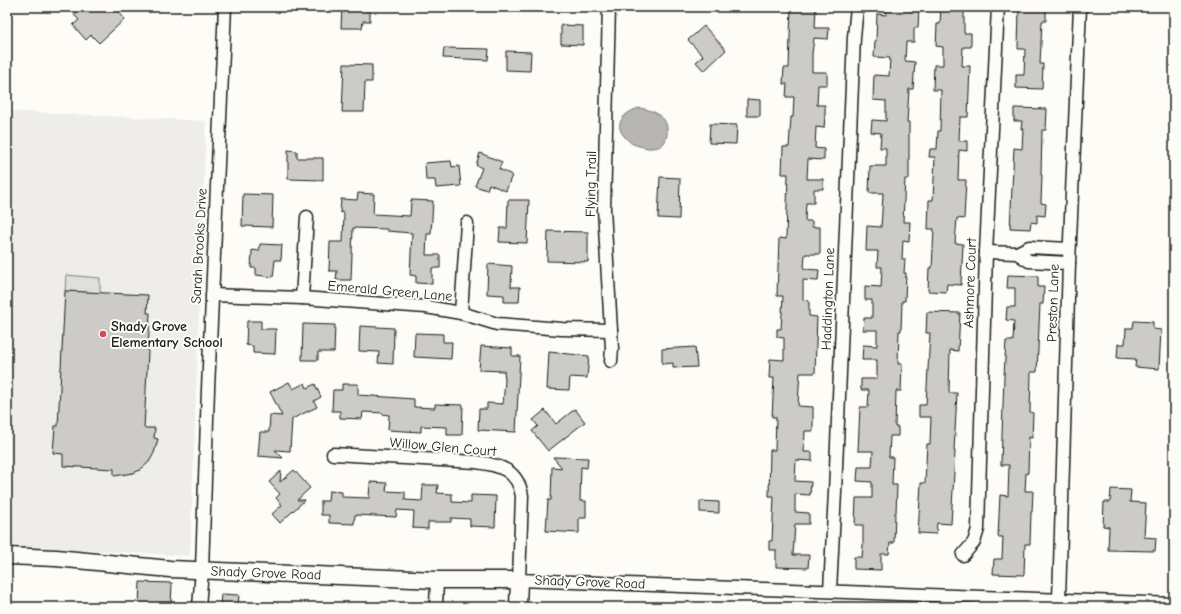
<svg xmlns="http://www.w3.org/2000/svg" width="1181" height="614" font-family="'Comic Neue',sans-serif">
  <style>
    .built { fill: #eeede9 }
    .green { fill: #e0dfdb; stroke: #7e7e7c }
    .water { fill: #b7b6b2; stroke: #797876 }
    .building { fill: #cccbc8; stroke: #1c1c1c }
    .lines { fill: none; stroke-linecap: round; stroke-linejoin: round }
    .minor-casing { stroke: #1c1c1c; stroke-width: 15 }
    .major-casing { stroke: #1c1c1c; stroke-width: 19 }
    .minor { stroke: #fdfcf7; stroke-width: 12 }
    .major { stroke: #fdfcf7; stroke-width: 16 }
    .poi-dot { fill: #d1495b; stroke: #fdfcf7; stroke-width: 1.5 }
    .labels { text-anchor: middle; dominant-baseline: central; stroke-width: 4; stroke-linejoin: round; paint-order: stroke }
    .street-label { font-size: 14px; fill: #1c1c1c; stroke: #fdfcf7 }
    .poi-label { font-size: 14px; font-weight: bold; fill: #1c1c1c; stroke: #fdfcf7; text-anchor: start }
  </style>
  <rect width="100%" height="100%" fill="#fdfcf7"/>
  <filter id="ink" filterUnits="userSpaceOnUse"><feTurbulence type="fractalNoise" baseFrequency=".025" numOctaves="2"/><feDisplacementMap in="SourceGraphic" scale="8" xChannelSelector="R" yChannelSelector="G"/><feConvolveMatrix kernelMatrix="1 2 1 2 8 2 1 2 1" color-interpolation-filters="sRGB"/></filter>
  <g filter="url(#ink)">
    <polygon class="built" points="7,111 206,121 190,556 7,546"/>
    <polygon class="green" points="66,275 100,278 100,293 65,291"/>
    <path class="water" d="M639,108c14,2 30,8 28,25 0,4 -1,8 -4,11 -4,4 -9,4 -15,4 -4,-1 -10,-2 -15,-4 -3,-1 -6,-5 -9,-8 -11,-13 1,-24 15,-28z"/>
    <g class="building">
      <polygon points="82,7 114,7 125,19 99,43 91,35 86,40 73,25 79,20 74,15"/>
      <polygon points="342,7 370,7 370,21 363,21 362,28 341,28"/>
      <polygon points="791,7 816,7 815,28 829,28 828,39 814,38 812,54 812,72 827,72 827,85 818,85 817,105 825,105 825,115 824,128 816,127 815,148 824,149 824,160 808,159 807,179 823,179 823,189 814,189 814,203 806,203 805,221 812,221 812,227 820,227 820,254 805,254 804,269 819,270 818,281 803,280 803,300 809,301 809,316 817,317 815,373 800,373 799,387 798,406 813,407 813,431 805,431 804,452 812,452 812,461 796,460 795,481 811,482 810,495 795,494 795,512 809,513 809,524 795,524 793,555 809,555 808,568 776,567 776,550 769,550 769,541 772,541 774,496 769,496 770,450 775,450 776,417 772,417 774,378 769,378 770,359 784,360 784,338 777,337 777,329 781,329 783,296 777,296 779,238 786,239 788,174 782,174 783,147 789,147 791,117 793,117 794,97 786,97 787,84 783,84 784,68 789,68"/>
      <polygon points="887,7 911,7 911,9 919,9 918,28 914,28 914,42 906,42 905,61 915,62 913,89 909,89 907,122 909,122 909,179 905,179 903,222 910,222 909,241 903,240 902,259 905,259 904,273 906,273 905,301 902,301 901,331 899,331 898,364 902,364 901,391 896,391 895,427 898,427 898,436 890,436 889,457 893,457 892,485 897,485 896,513 895,513 894,543 890,543 889,554 881,554 881,570 854,569 854,557 862,557 863,545 863,525 855,525 856,498 872,498 872,482 857,481 858,467 872,467 873,451 858,451 860,407 868,407 869,390 861,390 861,379 877,379 877,360 862,360 863,345 877,346 877,330 863,330 864,318 872,318 872,300 865,300 865,286 881,287 882,267 877,267 878,251 866,251 867,226 881,227 882,212 883,193 869,193 870,166 886,166 886,148 880,148 881,133 871,132 872,120 886,121 886,101 873,100 874,75 889,76 890,58 874,57 875,41 876,41 877,14 886,15"/>
      <polygon points="941,7 964,7 964,33 971,33 971,47 963,47 962,66 970,66 968,117 960,117 959,141 967,141 967,151 959,150 958,180 966,180 964,219 957,218 955,243 963,244 961,285 947,284 946,292 928,291 929,268 932,268 934,229 928,229 929,200 933,200 935,157 929,157 930,149 937,149 938,131 940,131 941,90 933,90 934,65 943,65 943,47 936,46 937,24 940,24"/>
      <polygon points="1019,7 1046,7 1046,21 1042,21 1040,64 1043,64 1042,89 1016,88 1016,75 1024,75 1025,49 1018,49"/>
      <polygon points="561,25 583,26 583,45 561,44"/>
      <polygon points="704,26 726,50 704,71 696,62 703,56 688,40"/>
      <polygon points="444,48 489,49 488,60 443,58"/>
      <polygon points="506,51 531,52 530,71 506,70"/>
      <polygon points="344,64 372,65 372,82 365,82 364,112 342,112"/>
      <polygon points="747,99 760,100 760,116 747,116"/>
      <polygon points="1014,108 1047,109 1046,130 1042,130 1041,175 1042,175 1041,203 1046,204 1045,216 1037,215 1037,223 1031,222 1030,229 1010,228 1014,148 1022,149 1023,129 1021,129 1022,121 1014,121"/>
      <polygon points="710,124 737,125 736,144 709,143"/>
      <polygon points="288,150 297,151 297,158 323,158 323,180 288,179"/>
      <polygon points="480,153 502,162 499,169 512,175 506,191 489,184 487,190 475,186 482,168 476,165"/>
      <polygon points="451,161 452,167 459,166 461,186 436,188 435,180 426,180 425,163"/>
      <polygon points="660,177 680,178 679,219 658,218"/>
      <polygon points="358,193 374,194 373,214 410,216 411,200 433,201 431,234 427,234 426,255 440,255 440,268 432,268 432,284 416,283 416,276 410,275 412,233 387,231 387,229 353,228 351,280 336,280 337,271 329,271 330,242 343,242 344,213 340,212 341,199 357,200"/>
      <polygon points="243,194 273,195 272,227 242,226"/>
      <polygon points="508,200 529,200 527,243 499,242 500,228 507,228"/>
      <polygon points="548,231 588,232 588,262 547,261"/>
      <polygon points="260,244 282,245 281,260 275,260 273,277 256,275 256,268 251,268 252,250 259,251"/>
      <polygon points="488,264 512,266 511,287 520,287 519,302 504,302 504,295 487,294"/>
      <polygon points="1008,275 1038,276 1038,287 1044,287 1043,304 1040,304 1037,372 1031,372 1030,412 1033,413 1032,438 1029,437 1028,473 1026,473 1025,491 1033,491 1032,512 1031,512 1030,544 1025,544 1024,575 993,574 994,559 1002,559 1003,537 998,537 1000,495 1008,496 1009,465 1001,465 1004,376 1006,341 1013,341 1014,321 1006,320 1007,307 1015,307 1015,288 1007,288"/>
      <polygon points="65,291 148,295 147,313 150,313 144,428 155,428 154,438 158,439 154,453 149,462 140,470 133,473 114,476 114,469 63,466 63,454 53,453 55,426 58,426"/>
      <polygon points="927,312 960,313 958,351 950,350 949,393 957,393 954,451 955,451 954,473 951,524 937,523 936,534 918,533 921,483 925,483 927,444 930,444 931,417 919,417 919,405 926,405 930,333 926,333"/>
      <polygon points="247,321 261,321 261,329 276,329 275,354 253,353 253,346 246,345"/>
      <polygon points="1134,321 1153,322 1153,329 1161,330 1159,369 1135,367 1136,359 1117,358 1118,344 1125,344 1126,328 1133,328"/>
      <polygon points="303,324 335,325 334,352 318,352 318,360 302,360"/>
      <polygon points="360,326 394,328 393,364 378,363 379,352 359,351"/>
      <polygon points="415,333 443,334 443,342 452,342 451,359 414,357"/>
      <polygon points="481,346 512,348 512,356 520,356 516,432 478,430 479,409 487,409 487,403 503,404 505,380 504,371 479,370"/>
      <polygon points="695,347 697,367 673,368 673,363 662,364 662,349"/>
      <polygon points="549,352 589,356 587,378 570,377 569,390 547,389"/>
      <polygon points="289,382 293,389 305,383 307,388 315,384 321,397 314,401 317,407 292,419 290,451 275,450 283,458 258,456 260,432 269,432 270,415 282,416 270,392"/>
      <polygon points="342,384 358,384 358,395 414,399 414,407 435,408 435,404 463,405 462,435 447,435 447,427 421,426 421,432 388,430 389,415 382,414 383,413 363,412 362,419 340,418 340,411 332,411 333,390 342,390"/>
      <polygon points="575,409 585,422 548,451 532,431 538,426 533,420 545,410 556,424"/>
      <polygon points="553,457 588,458 587,468 581,467 580,501 586,501 586,518 579,518 579,533 546,531 548,500 551,500 552,467 562,468"/>
      <polygon points="294,470 310,488 297,500 305,500 280,523 272,514 282,505 276,498 280,494 269,482 281,471 280,482"/>
      <polygon points="370,482 387,483 386,491 405,492 405,500 422,501 423,485 438,485 437,493 452,494 452,502 471,503 471,495 496,496 495,527 470,526 470,519 451,518 451,522 428,522 428,529 413,528 414,511 397,510 396,517 355,515 354,524 329,523 329,515 321,515 321,501 328,501 329,491 342,492 342,497 369,498"/>
      <polygon points="1111,489 1131,490 1130,502 1146,503 1144,537 1156,538 1155,551 1108,550 1109,527 1103,526 1104,502 1110,502"/>
      <polygon points="700,501 719,502 719,513 700,512"/>
      <polygon points="140,582 172,583 171,606 139,607"/>
      <polygon points="221,594 239,595 238,607 220,607"/>
    </g>
    <g class="lines">
      <defs>
        <g id="minor">
          <polyline points="609,7 604,209 612,348 611,361"/>
          <polyline points="986,252 1017,253 1029,261 1069,263"/>
          <polyline points="1017,253 1029,247 1069,249"/>
          <polyline points="212,295 302,298 426,307 461,313 497,324 562,329 611,330"/>
          <polyline points="302,298 307,217"/>
          <polyline points="461,313 467,223"/>
          <path d="M333,454l143,8c24,3 42,8 46,34l-3,84 655,24"/>
          <polyline points="963,555 974,542 978,529 986,252 998,7"/>
          <polyline points="830,591 835,492 854,37 857,7"/>
          <polyline points="1059,600 1069,263 1080,7"/>
          <polyline points="199,607 202,570 208,389 225,7"/>
          <polyline points="436,607 437,580"/>
        </g>
        <polyline id="major" points="7,556 56,558 170,569 437,580 519,580 518,607"/>
      </defs>
      <use href="#minor" class="minor-casing"/>
      <use href="#major" class="major-casing"/>
      <use href="#minor" class="minor"/>
      <use href="#major" class="major"/>
    </g>
  </g>
  <circle class="poi-dot" cx="103" cy="334" r="4"/>
  <g class="labels">
    <g class="street-label">
      <text transform="translate(591 184) rotate(-89)">Flying Trail</text>
      <text transform="translate(199 246) rotate(-87)">Sarah Brooks Drive</text>
      <text transform="translate(970 283) rotate(-88)">Ashmore Court</text>
      <text transform="translate(390 291) rotate(5)">Emerald Green Lane</text>
      <text transform="translate(828 299) rotate(-88)">Haddington Lane</text>
      <text transform="translate(1053 303) rotate(-88)">Preston Lane</text>
      <text transform="translate(443 447) rotate(5)">Willow Glen Court</text>
      <text transform="translate(266 573) rotate(2)">Shady Grove Road</text>
      <text transform="translate(590 582) rotate(2)">Shady Grove Road</text>
    </g>
    <g class="poi-label">
      <text x="111" y="326">Shady Grove<tspan x="111" dy="16">Elementary School</tspan></text>
    </g>
  </g>
  <rect width="1181" height="614" fill="none" stroke="#fdfcf7" stroke-width="24"/>
  <rect x="12" y="12" width="1157" height="590" fill="none" stroke="#1c1c1c" stroke-width="1.5" filter="url(#ink)"/>
</svg>
